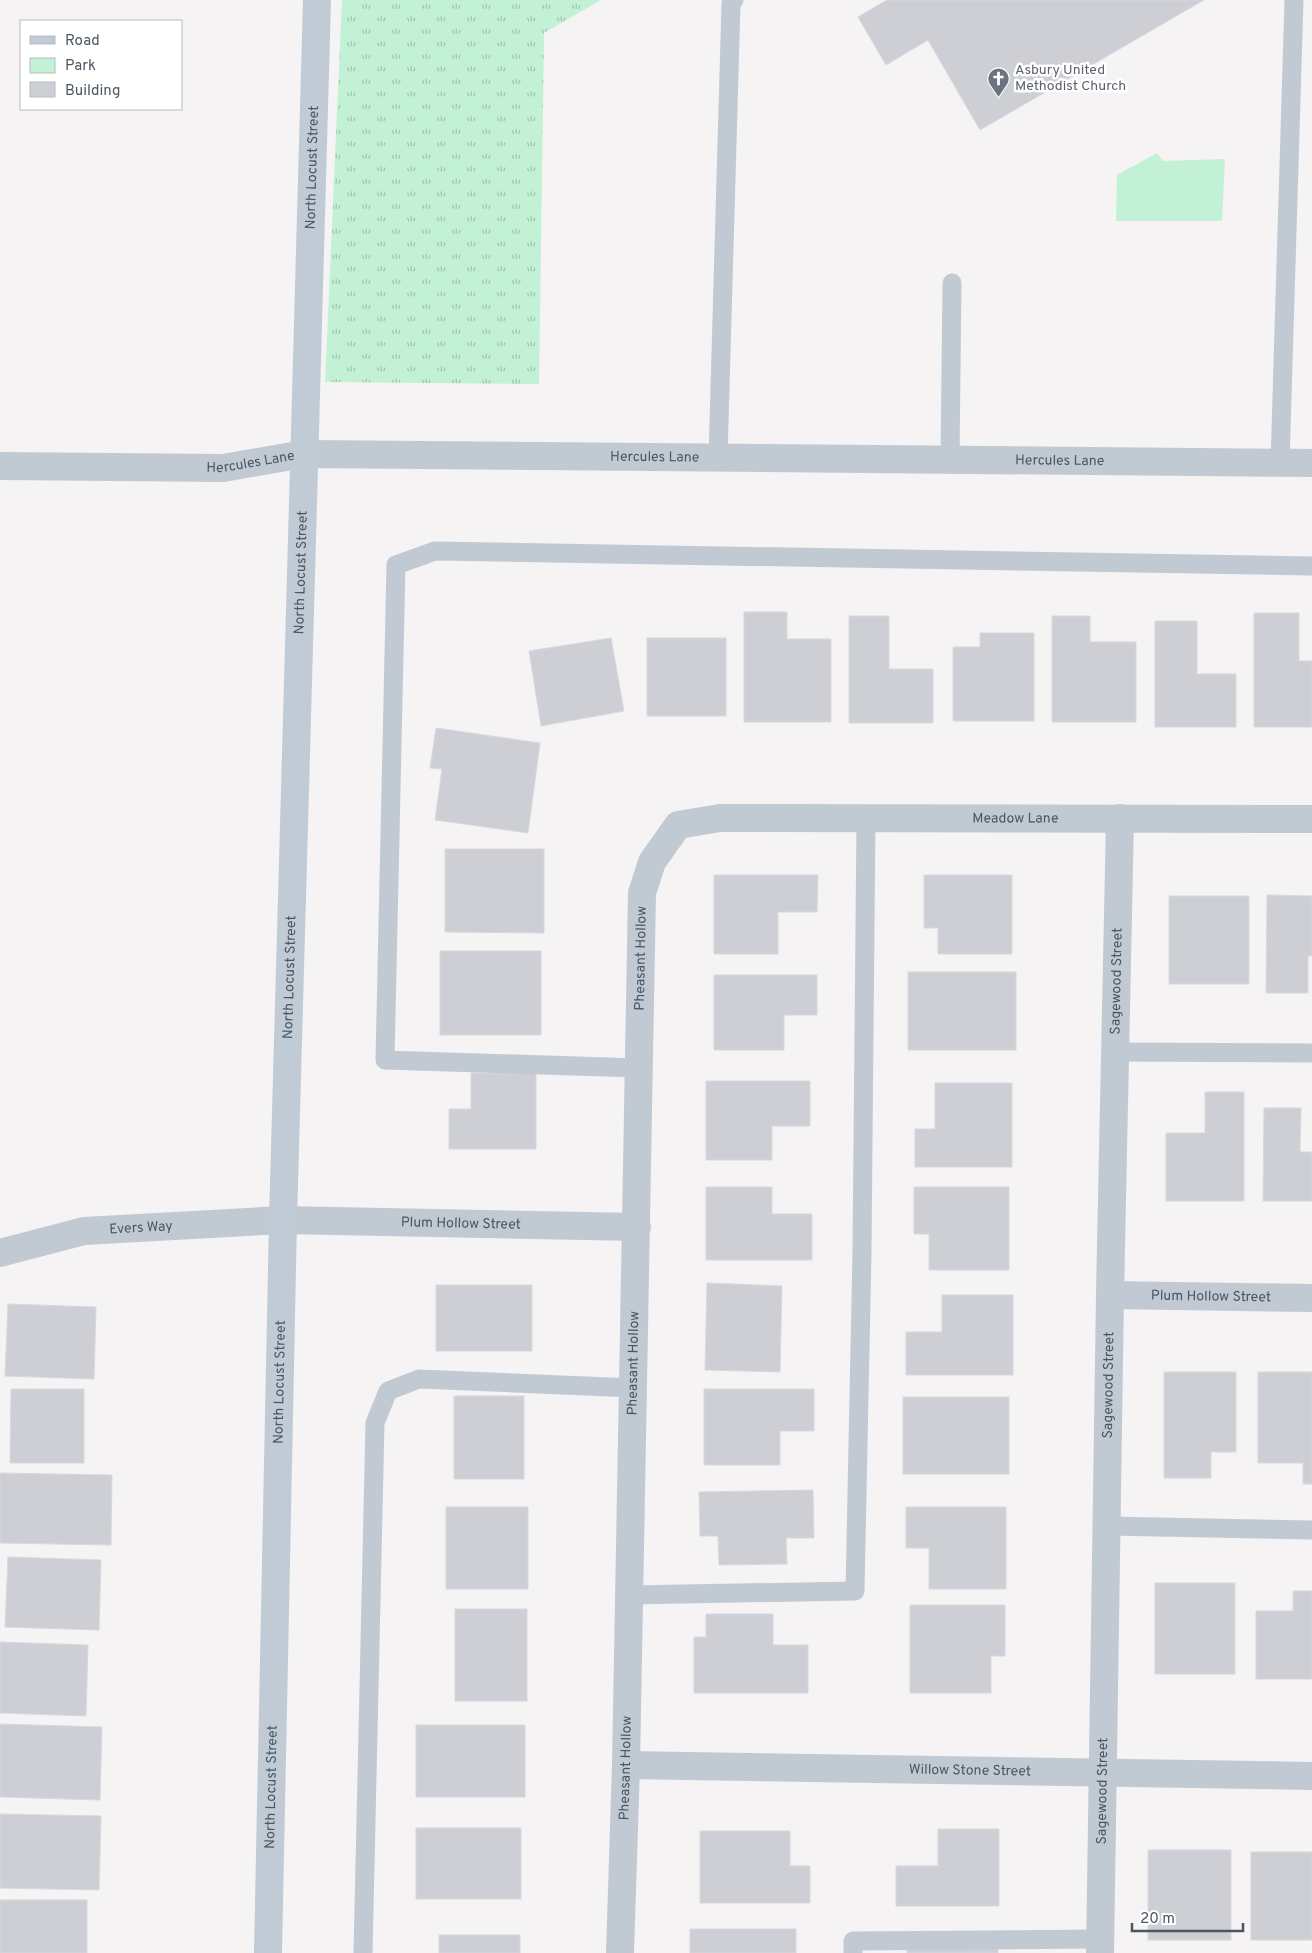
<svg xmlns="http://www.w3.org/2000/svg" width="1312" height="1953" font-family="Overpass,sans-serif">
  <style>
    .grass { fill: url(#grass-tufts) }
    .green { fill: #c3f1d5 }
    .building { fill: #cdcfd5; stroke: #d7d9de }
    .lines { fill: none; stroke-linecap: round; stroke-linejoin: round }
    .service { stroke: #c1cad2; stroke-width: 19 }
    .minor { stroke: #c1cad2; stroke-width: 28 }
    .tertiary { stroke: #c1cad2; stroke-width: 28 }
    .secondary { stroke: #c1cbd6; stroke-width: 28 }
    .labels { text-anchor: middle; dominant-baseline: central; stroke-width: 5; stroke-linejoin: round; paint-order: stroke }
    .worship-label { font-size: 14px; fill: #5b616d; stroke: #fff; text-anchor: start }
    .street-label { font-size: 14px; fill: #4a5661; stroke: #fff }
  </style>
  <defs>
    <pattern id="grass-tufts" width="24" height="20" patternUnits="userSpaceOnUse" patternTransform="scale(1.25)"><rect width="24" height="20" fill="#c3f1d5"/><path d="M3 7l-1-3M5 7V3M7 7l1-3M15 17l-1-3M17 17v-4M19 17l1-3" fill="none" stroke="#a0c6b0"/></pattern>
  </defs>
  <rect width="100%" height="100%" fill="#f5f3f3"/>
  <polygon class="grass" points="342,0 601,0 544,33 539,384 325,382"/>
  <polygon class="green" points="1157,153 1163,161 1225,159 1222,221 1116,221 1117,175"/>
  <g class="building">
    <polygon points="887,0 1204,0 980,130 928,40 886,65 858,17"/>
    <polygon points="744,612 787,612 787,639 831,639 831,722 744,722"/>
    <polygon points="1254,613 1299,613 1299,661 1312,661 1312,727 1254,727"/>
    <polygon points="849,616 889,616 889,669 933,669 933,723 849,723"/>
    <polygon points="1052,616 1090,616 1090,642 1136,642 1136,722 1052,722"/>
    <polygon points="1155,621 1197,621 1197,674 1236,674 1236,727 1155,727"/>
    <polygon points="980,633 1034,633 1034,721 953,721 953,647 980,647"/>
    <polygon points="611,638 624,711 541,726 529,651"/>
    <rect x="647" y="638" width="79" height="78"/>
    <polygon points="436,728 540,743 528,833 435,820 442,769 430,768"/>
    <polygon points="445,849 544,849 544,933 445,932"/>
    <polygon points="714,875 818,875 817,912 778,912 778,954 714,954"/>
    <polygon points="924,875 1012,875 1012,954 938,954 938,928 924,928"/>
    <polygon points="1267,895 1312,896 1312,956 1308,956 1308,993 1266,993"/>
    <rect x="1169" y="896" width="80" height="88"/>
    <rect x="440" y="951" width="101" height="84"/>
    <rect x="908" y="972" width="108" height="78"/>
    <polygon points="714,975 817,975 817,1015 784,1015 784,1050 714,1050"/>
    <polygon points="471,1073 536,1073 536,1149 449,1149 449,1109 471,1109"/>
    <polygon points="706,1081 810,1081 810,1126 772,1126 772,1160 706,1160"/>
    <polygon points="935,1083 1012,1083 1012,1167 915,1167 915,1129 935,1129"/>
    <polygon points="1205,1092 1244,1092 1244,1201 1166,1201 1166,1133 1205,1133"/>
    <polygon points="1264,1108 1301,1108 1300,1152 1312,1152 1312,1201 1263,1201"/>
    <polygon points="706,1187 772,1187 772,1214 812,1214 812,1260 706,1260"/>
    <polygon points="914,1187 1009,1187 1009,1270 929,1270 929,1234 914,1234"/>
    <polygon points="707,1283 782,1286 780,1372 705,1370"/>
    <rect x="436" y="1285" width="96" height="66"/>
    <polygon points="942,1295 1013,1295 1013,1375 906,1375 906,1332 942,1332"/>
    <polygon points="8,1304 96,1307 94,1379 5,1376"/>
    <polygon points="1164,1372 1236,1372 1236,1452 1211,1452 1211,1478 1164,1478"/>
    <polygon points="1258,1372 1312,1372 1312,1484 1303,1484 1303,1463 1258,1463"/>
    <polygon points="11,1389 84,1389 84,1463 10,1463"/>
    <polygon points="704,1389 814,1389 814,1431 780,1431 780,1465 704,1465"/>
    <rect x="454" y="1396" width="70" height="83"/>
    <rect x="903" y="1397" width="106" height="77"/>
    <polygon points="0,1473 112,1475 111,1545 0,1543"/>
    <polygon points="813,1490 814,1538 786,1538 787,1564 719,1565 718,1536 700,1536 699,1492"/>
    <rect x="446" y="1507" width="82" height="82"/>
    <polygon points="906,1507 1006,1507 1006,1589 929,1589 929,1548 906,1548"/>
    <polygon points="8,1557 101,1560 99,1630 5,1627"/>
    <rect x="1155" y="1583" width="80" height="91"/>
    <polygon points="1293,1591 1312,1591 1312,1679 1256,1679 1256,1611 1293,1611"/>
    <polygon points="910,1605 1005,1605 1005,1656 991,1656 991,1693 910,1693"/>
    <rect x="455" y="1609" width="72" height="92"/>
    <polygon points="706,1614 773,1614 773,1645 808,1645 808,1693 694,1693 694,1637 706,1637"/>
    <polygon points="0,1642 88,1645 86,1716 0,1713"/>
    <polygon points="0,1724 102,1727 100,1800 0,1797"/>
    <rect x="416" y="1725" width="109" height="72"/>
    <polygon points="0,1814 101,1816 99,1890 0,1888"/>
    <rect x="416" y="1828" width="105" height="71"/>
    <polygon points="938,1829 999,1829 999,1906 896,1906 896,1866 938,1866"/>
    <polygon points="700,1831 790,1831 790,1866 810,1866 810,1903 700,1903"/>
    <rect x="1148" y="1850" width="83" height="90"/>
    <rect x="1251" y="1852" width="61" height="88"/>
    <rect x="0" y="1900" width="87" height="53"/>
    <rect x="690" y="1929" width="106" height="24"/>
    <rect x="439" y="1935" width="81" height="18"/>
    <rect x="907" y="1943" width="91" height="10"/>
  </g>
  <g class="lines">
    <g class="service">
      <polyline points="718,458 731,4 734,0"/>
      <polyline points="950,459 952,283"/>
      <polyline points="1280,463 1294,0"/>
      <polyline points="1115,1052 1312,1053"/>
      <polyline points="639,1068 385,1060 396,565 435,551 1312,566"/>
      <polyline points="1107,1526 1312,1530"/>
      <polyline points="629,1595 855,1591 862,1250 866,818"/>
      <polyline points="363,1953 375,1423 388,1391 419,1379 634,1388"/>
      <polyline points="853,1953 853,1941 1101,1939"/>
    </g>
    <g class="minor">
      <path id="s1" d="M0,1253l84,-22 199,-11 354,7"/>
      <path id="s2" d="M1110,1295l202,3"/>
      <path id="s3" d="M626,1765l686,11"/>
      <path id="s4" d="M620,1953l6,-188 16,-872 10,-31 26,-37 42,-7 592,1"/>
      <path id="s5" d="M1100,1953l10,-658 10,-477"/>
    </g>
    <path class="tertiary" id="s6" d="M0,466l223,2 81,-14 1008,9"/>
    <path class="secondary" id="s7" d="M268,1953l15,-733 34,-1220"/>
  </g>
  <defs>
    <symbol id="church-pin" viewBox="-11 -11 22 30"><path d="M0 17L-7.5 6A9.5 9.5 0 1 1 7.5 6Z" fill="#6b7280" stroke="#fff"/><path d="M-1.2-6h2.4v3.5h3.3v2.4h-3.3V6h-2.4V-.1h-3.3v-2.4h3.3Z" fill="#fff"/></symbol>
  </defs>
  <g fill-rule="evenodd">
    <use href="#church-pin" x="986" y="66" width="25" height="34"/>
  </g>
  <g class="labels">
    <g class="worship-label">
      <text x="1015" y="70">Asbury United<tspan x="1015" dy="16">Methodist Church</tspan></text>
    </g>
    <g class="street-label">
      <text stroke="none"><textPath href="#s7" startOffset="1786">North Locust Street</textPath></text>
      <text stroke="none"><textPath href="#s6" startOffset="656">Hercules Lane</textPath></text>
      <text stroke="none"><textPath href="#s6" startOffset="1061">Hercules Lane</textPath></text>
      <text stroke="none"><textPath href="#s6" startOffset="251">Hercules Lane</textPath></text>
      <text stroke="none"><textPath href="#s7" startOffset="1381">North Locust Street</textPath></text>
      <text stroke="none"><textPath href="#s4" startOffset="1476">Meadow Lane</textPath></text>
      <text stroke="none"><textPath href="#s4" startOffset="995">Pheasant Hollow</textPath></text>
      <text stroke="none"><textPath href="#s7" startOffset="976">North Locust Street</textPath></text>
      <text stroke="none"><textPath href="#s5" startOffset="972">Sagewood Street</textPath></text>
      <text stroke="none"><textPath href="#s1" startOffset="464">Plum Hollow Street</textPath></text>
      <text stroke="none"><textPath href="#s1" startOffset="144">Evers Way</textPath></text>
      <text stroke="none"><textPath href="#s2" startOffset="101">Plum Hollow Street</textPath></text>
      <text stroke="none"><textPath href="#s4" startOffset="590">Pheasant Hollow</textPath></text>
      <text stroke="none"><textPath href="#s7" startOffset="571">North Locust Street</textPath></text>
      <text stroke="none"><textPath href="#s5" startOffset="568">Sagewood Street</textPath></text>
      <text stroke="none"><textPath href="#s4" startOffset="185">Pheasant Hollow</textPath></text>
      <text stroke="none"><textPath href="#s3" startOffset="344">Willow Stone Street</textPath></text>
      <text stroke="none"><textPath href="#s7" startOffset="166">North Locust Street</textPath></text>
      <text stroke="none"><textPath href="#s5" startOffset="162">Sagewood Street</textPath></text>
    </g>
  </g>
  <rect x="20" y="20" width="162" height="90" fill="#ffffff" stroke="#b7bbc0"/>
  <rect x="30" y="36" width="25" height="8" fill="#c1cbd6" stroke="#b7bbc0"/>
  <text x="65" y="45" font-size="15" fill="#4a5661">Road</text>
  <rect x="30" y="58" width="25" height="15" fill="#c3f1d5" stroke="#b7bbc0"/>
  <text x="65" y="70" font-size="15" fill="#4a5661">Park</text>
  <rect x="30" y="82" width="25" height="15" fill="#cdcfd5" stroke="#b7bbc0"/>
  <text x="65" y="95" font-size="15" fill="#4a5661">Building</text>
  <path d="M1132 1923v8h111v-8" fill="none" stroke="#4a5661" stroke-width="2.5"/>
  <text x="1140" y="1923" font-size="15" fill="#4a5661" stroke="#ffffff" stroke-width="4" paint-order="stroke">20 m</text>
</svg>
